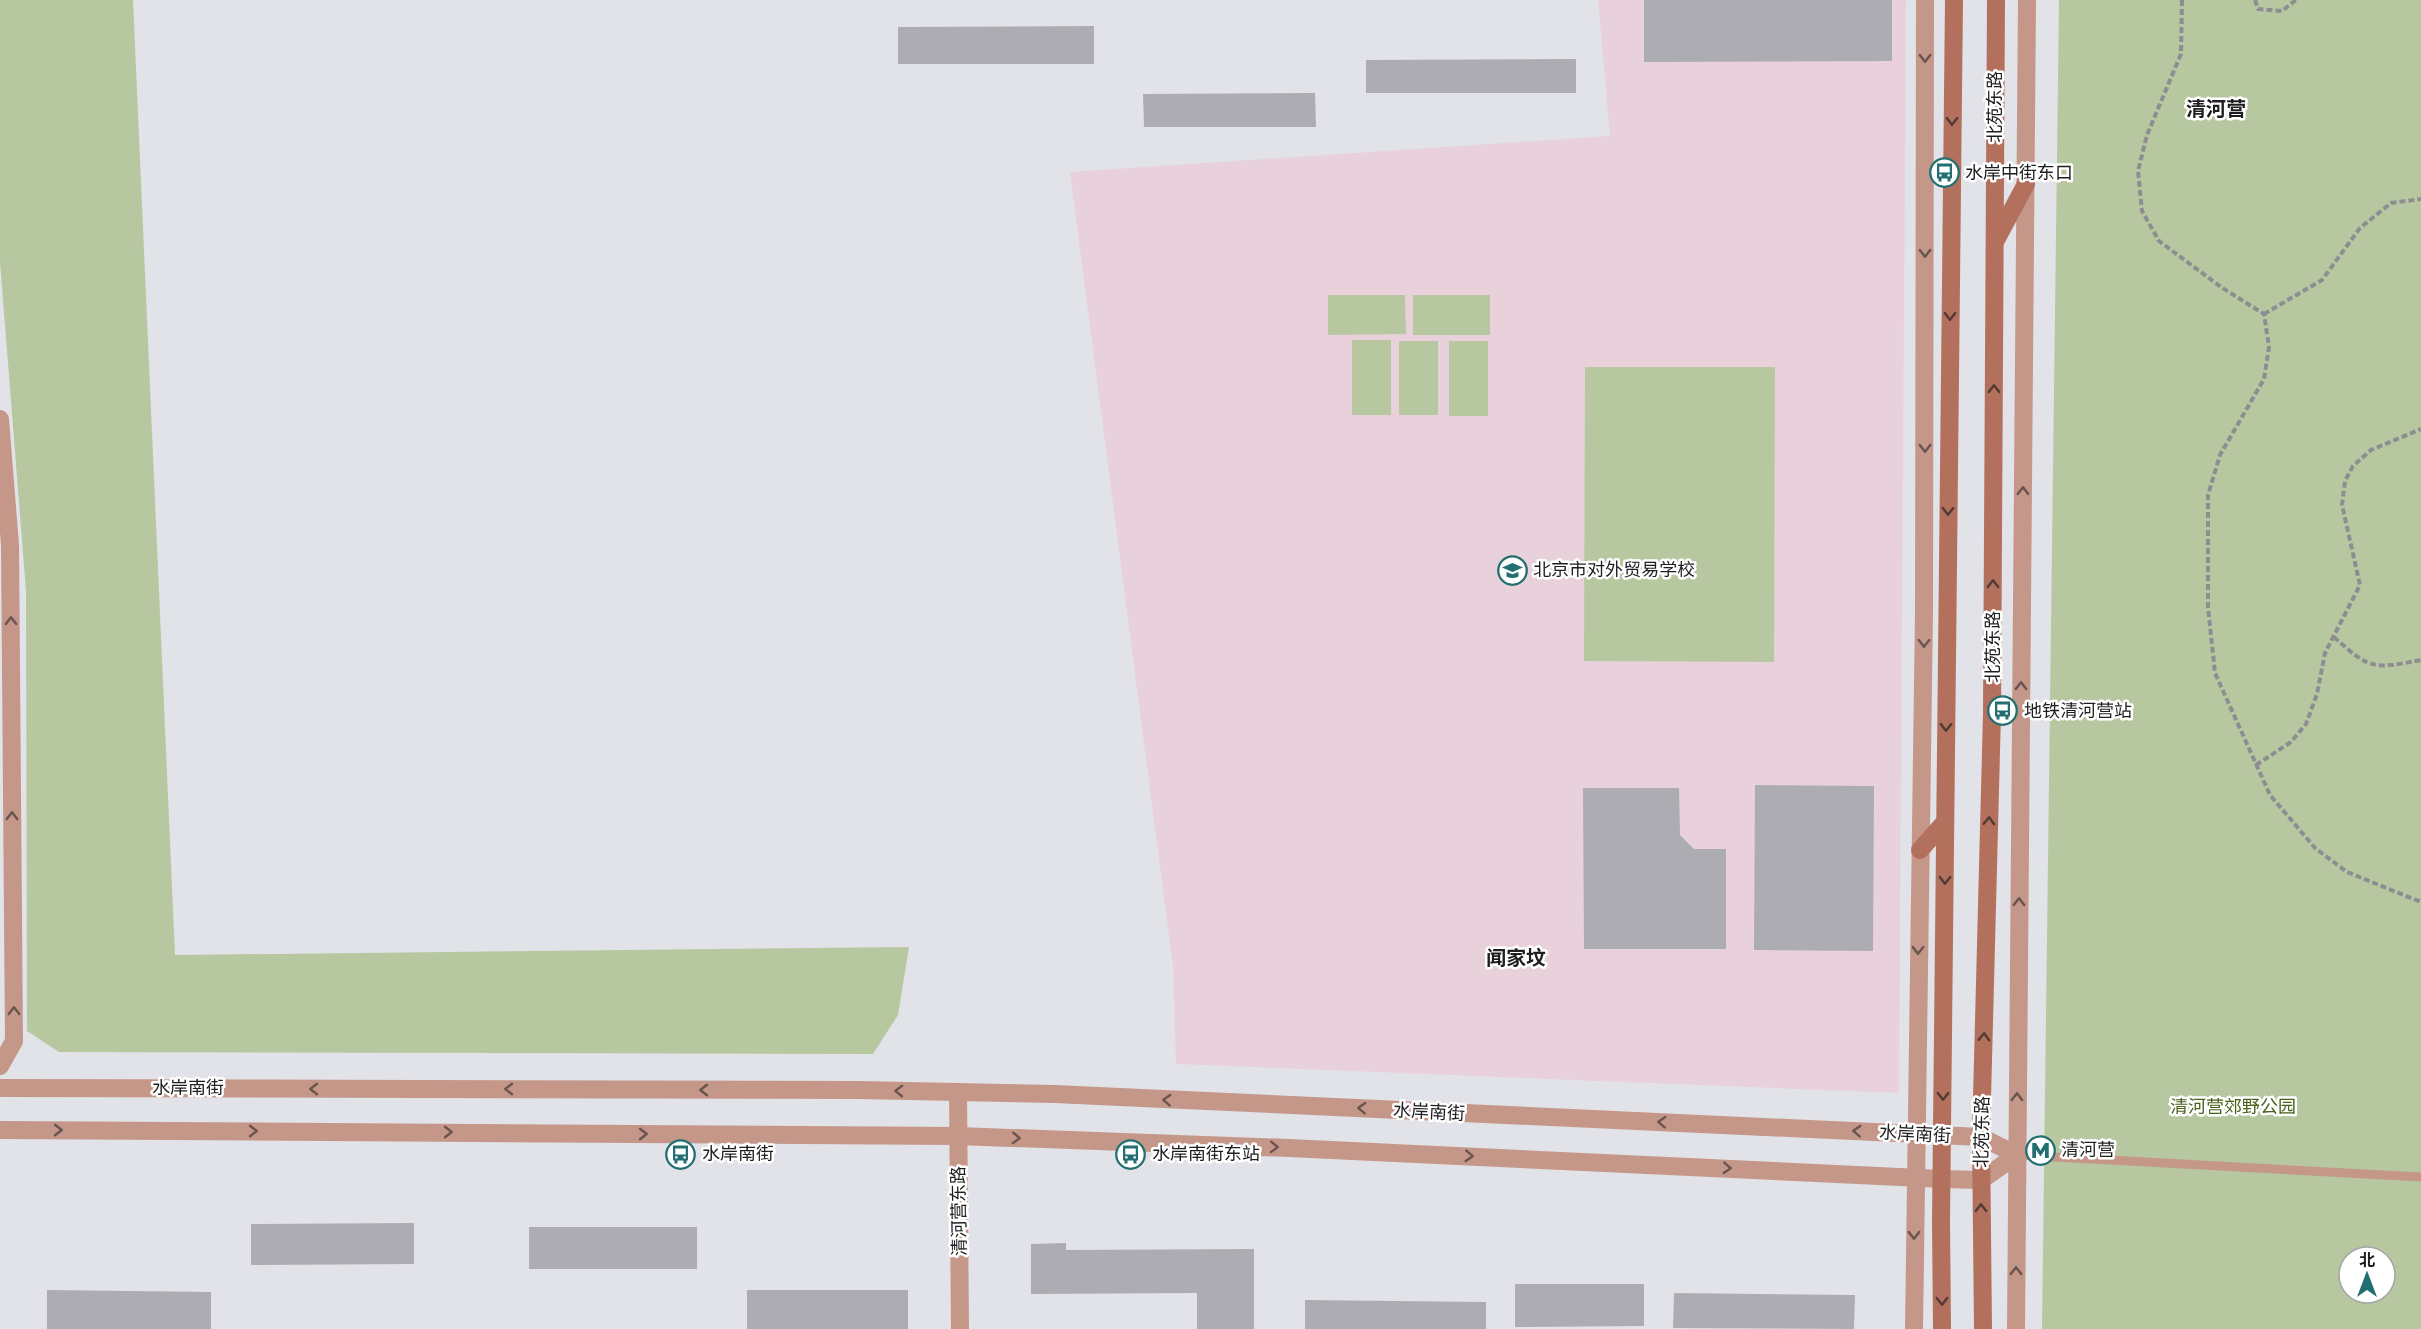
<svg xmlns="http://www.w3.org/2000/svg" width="2421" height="1329" font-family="Montserrat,'Noto Sans SC',sans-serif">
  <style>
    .education { fill: #e9d1dc }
    .green { fill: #b7c8a0; fill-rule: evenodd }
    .building { fill: #acacb2 }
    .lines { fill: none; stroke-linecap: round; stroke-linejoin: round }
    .path { stroke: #8d8d92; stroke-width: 4; stroke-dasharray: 6 3; stroke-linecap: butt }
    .service { stroke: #c59789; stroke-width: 9 }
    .minor { stroke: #c59789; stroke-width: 18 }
    .tertiary { stroke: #c59789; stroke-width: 18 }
    .secondary { stroke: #b3715d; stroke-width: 18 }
    .oneway { stroke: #69544f }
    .oneway2 { stroke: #523b35 }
    .labels { text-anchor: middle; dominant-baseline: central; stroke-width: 5; stroke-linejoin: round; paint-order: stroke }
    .street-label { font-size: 18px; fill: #1e1e20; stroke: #fff }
    .poi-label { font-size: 18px; fill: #1e1e20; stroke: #fff; text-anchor: start }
    .park-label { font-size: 18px; fill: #476119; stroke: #fff }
    .neighbourhood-label { font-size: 20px; font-weight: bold; fill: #1e1e20; stroke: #fff }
  </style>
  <rect width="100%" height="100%" fill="#e2e2e9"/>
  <polygon class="education" points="1598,0 1906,0 1899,1093 1176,1064 1173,967 1070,172 1610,136"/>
  <g class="green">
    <polygon points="0,0 133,0 175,955 909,947 898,1015 873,1054 59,1052 27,1031 26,591 0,262"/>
    <path d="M2059,0h362v1329h-379zM2349,1257h36v36h-36z"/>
    <polygon points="1405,295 1406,334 1328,335 1328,295"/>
    <polygon points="1490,295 1490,335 1413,335 1413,295"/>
    <rect x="1352" y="340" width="39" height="75"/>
    <rect x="1399" y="341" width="39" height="74"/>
    <rect x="1449" y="341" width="39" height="75"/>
    <polygon points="1585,367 1775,367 1774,662 1584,661"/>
  </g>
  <g class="building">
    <polygon points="1644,0 1892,0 1892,61 1644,62"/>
    <polygon points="1094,26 1094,64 898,64 898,27"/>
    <polygon points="1576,59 1576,93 1366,93 1366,60"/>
    <polygon points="1315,93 1316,127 1144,127 1143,94"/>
    <polygon points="1755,785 1874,786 1873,951 1754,950"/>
    <polygon points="1583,788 1679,788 1680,835 1694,849 1726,849 1726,949 1584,949"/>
    <polygon points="414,1223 414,1264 251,1265 251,1224"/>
    <rect x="529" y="1227" width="168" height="42"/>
    <polygon points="1066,1243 1066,1250 1254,1249 1254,1329 1197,1329 1197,1293 1031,1294 1031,1244"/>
    <polygon points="1515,1284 1644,1284 1644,1326 1515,1327"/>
    <polygon points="47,1290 211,1292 211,1329 47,1329"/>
    <rect x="747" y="1290" width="161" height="39"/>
    <polygon points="1674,1293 1855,1295 1854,1329 1673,1328"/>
    <polygon points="1305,1300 1486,1302 1486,1329 1305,1329"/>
  </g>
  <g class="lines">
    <g class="path">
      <polyline points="2182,0 2181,54 2147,135 2138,171 2142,211 2159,241 2221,287 2264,314 2269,347 2264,379 2220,455 2208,495 2208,607 2215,673 2270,795 2315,848 2347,872 2421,902"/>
      <polyline points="2255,0 2258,9 2282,11 2296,0"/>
      <polyline points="2264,314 2322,280 2360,228 2391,203 2421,199"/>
      <path d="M2334,637c36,33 40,32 87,23"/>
      <polyline points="2256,765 2291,742 2306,724 2317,694 2325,653 2360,585 2342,505 2345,481 2353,466 2371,450 2421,429"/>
    </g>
    <polyline class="service" points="2017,1155 2421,1177"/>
    <g class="minor">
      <polyline points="0,419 10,545 14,1041 0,1066"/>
      <polyline points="1914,1329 1924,612 1925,0"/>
      <polyline points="2016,1329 2027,0"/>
    </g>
    <g class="tertiary">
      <polyline points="0,1088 859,1090 1055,1094 1981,1137 2017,1155 1981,1180 1942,1179 1289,1148 958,1136 0,1130"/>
      <polyline points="958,1092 960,1329"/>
    </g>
    <g class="secondary">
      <polyline points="1996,240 2026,184"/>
      <polyline points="1920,850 1945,822"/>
      <polyline points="1942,1329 1941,1222 1954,0"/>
      <polyline points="1983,1329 1981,1137 1992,713 1996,0"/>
    </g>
  </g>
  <defs><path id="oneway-chevron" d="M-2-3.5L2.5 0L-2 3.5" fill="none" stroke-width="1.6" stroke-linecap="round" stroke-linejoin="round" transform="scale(1.5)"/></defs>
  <g class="oneway">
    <use href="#oneway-chevron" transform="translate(1925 58) rotate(90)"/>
    <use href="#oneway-chevron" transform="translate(1925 253) rotate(90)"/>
    <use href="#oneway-chevron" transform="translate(1925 448) rotate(90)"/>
    <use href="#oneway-chevron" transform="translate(2023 491) rotate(-89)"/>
    <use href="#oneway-chevron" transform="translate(11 621) rotate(-91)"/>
    <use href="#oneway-chevron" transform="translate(1924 643) rotate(91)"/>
    <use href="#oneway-chevron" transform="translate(2021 686) rotate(-89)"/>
    <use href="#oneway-chevron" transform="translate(12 816) rotate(-90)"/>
    <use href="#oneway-chevron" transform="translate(2019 902) rotate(-89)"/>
    <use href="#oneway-chevron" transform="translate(1918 950) rotate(91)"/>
    <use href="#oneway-chevron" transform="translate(14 1011) rotate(-90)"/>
    <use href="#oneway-chevron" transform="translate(314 1089) rotate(-180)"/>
    <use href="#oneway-chevron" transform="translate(509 1089) rotate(-180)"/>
    <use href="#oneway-chevron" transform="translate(704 1090) rotate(-180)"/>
    <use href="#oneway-chevron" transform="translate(899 1091) rotate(-179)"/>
    <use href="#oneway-chevron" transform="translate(2017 1097) rotate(-89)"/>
    <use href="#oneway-chevron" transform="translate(1167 1100) rotate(-177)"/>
    <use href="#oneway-chevron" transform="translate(1362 1108) rotate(-177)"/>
    <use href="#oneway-chevron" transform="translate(1662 1122) rotate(-177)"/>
    <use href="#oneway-chevron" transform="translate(58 1130)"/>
    <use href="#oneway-chevron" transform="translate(253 1131)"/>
    <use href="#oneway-chevron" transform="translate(1857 1131) rotate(-177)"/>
    <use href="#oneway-chevron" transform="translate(448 1132)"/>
    <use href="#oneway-chevron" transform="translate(643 1134)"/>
    <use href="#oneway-chevron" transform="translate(1016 1138) rotate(2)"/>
    <use href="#oneway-chevron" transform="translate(1274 1147) rotate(2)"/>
    <use href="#oneway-chevron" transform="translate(1469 1156) rotate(3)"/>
    <use href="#oneway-chevron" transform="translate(1727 1168) rotate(3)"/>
    <use href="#oneway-chevron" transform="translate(1914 1235) rotate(90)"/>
    <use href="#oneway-chevron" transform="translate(2016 1271) rotate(-90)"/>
  </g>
  <g class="oneway2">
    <use href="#oneway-chevron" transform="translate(1952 121) rotate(91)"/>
    <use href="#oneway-chevron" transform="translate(1950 316) rotate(91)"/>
    <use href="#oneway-chevron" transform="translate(1994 389) rotate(-90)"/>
    <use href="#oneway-chevron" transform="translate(1948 511) rotate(91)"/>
    <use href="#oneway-chevron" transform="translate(1993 584) rotate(-90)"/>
    <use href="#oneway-chevron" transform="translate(1946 727) rotate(91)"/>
    <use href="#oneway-chevron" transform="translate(1989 821) rotate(-88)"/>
    <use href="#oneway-chevron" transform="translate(1945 880) rotate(91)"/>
    <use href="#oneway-chevron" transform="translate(1984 1037) rotate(-88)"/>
    <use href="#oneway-chevron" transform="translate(1943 1096) rotate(91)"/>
    <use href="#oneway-chevron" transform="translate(1981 1208) rotate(-91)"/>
    <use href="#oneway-chevron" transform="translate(1942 1301) rotate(89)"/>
  </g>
  <defs>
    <symbol id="bus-ring" viewBox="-11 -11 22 22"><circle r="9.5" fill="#fff" stroke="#226e70" stroke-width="1.5"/><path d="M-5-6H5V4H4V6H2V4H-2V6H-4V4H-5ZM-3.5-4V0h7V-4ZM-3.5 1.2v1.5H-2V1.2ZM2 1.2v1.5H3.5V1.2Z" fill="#226e70"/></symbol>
    <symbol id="university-ring" viewBox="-11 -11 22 22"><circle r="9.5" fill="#fff" stroke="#226e70" stroke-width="1.5"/><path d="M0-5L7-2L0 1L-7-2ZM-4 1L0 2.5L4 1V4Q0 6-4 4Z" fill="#226e70"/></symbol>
    <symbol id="metro-ring" viewBox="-11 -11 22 22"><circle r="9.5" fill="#fff" stroke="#226e70" stroke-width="1.5"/><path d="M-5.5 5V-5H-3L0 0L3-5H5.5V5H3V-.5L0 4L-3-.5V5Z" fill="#226e70"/></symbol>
  </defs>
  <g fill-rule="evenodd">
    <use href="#bus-ring" x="1928" y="156" width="33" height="33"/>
    <use href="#university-ring" x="1496" y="554" width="33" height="33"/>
    <use href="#bus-ring" x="1986" y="694" width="33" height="33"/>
    <use href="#metro-ring" x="2024" y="1134" width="33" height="33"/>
    <use href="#bus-ring" x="664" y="1138" width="33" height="33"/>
    <use href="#bus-ring" x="1114" y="1138" width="33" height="33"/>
  </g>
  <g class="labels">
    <g class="street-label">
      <text transform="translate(1995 107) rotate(-90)">北苑东路</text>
      <text transform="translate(1993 647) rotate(-90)">北苑东路</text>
      <text x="188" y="1088">水岸南街</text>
      <text transform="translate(1429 1112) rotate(3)">水岸南街</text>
      <text transform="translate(1982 1132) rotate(-89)">北苑东路</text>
      <text transform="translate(1915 1134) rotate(3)">水岸南街</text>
      <text transform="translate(959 1211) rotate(-91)">清河营东路</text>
    </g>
    <g class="poi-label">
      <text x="1965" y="173">水岸中街东口</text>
      <text x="1533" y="570">北京市对外贸易学校</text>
      <text x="2024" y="711">地铁清河营站</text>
      <text x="2061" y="1150">清河营</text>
      <text x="702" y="1154">水岸南街</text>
      <text x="1152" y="1154">水岸南街东站</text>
    </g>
    <g class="park-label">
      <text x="2233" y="1107">清河营郊野公园</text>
    </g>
    <g class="neighbourhood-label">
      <text x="2216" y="109">清河营</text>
      <text x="1516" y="958">闻家坟</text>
    </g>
  </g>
  <g transform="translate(2367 1275)"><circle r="28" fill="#ffffff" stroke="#a5a5a6" stroke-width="1.5"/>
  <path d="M0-4.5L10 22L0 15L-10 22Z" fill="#226e70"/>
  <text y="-9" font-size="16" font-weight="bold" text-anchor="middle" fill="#1e1e20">北</text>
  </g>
</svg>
